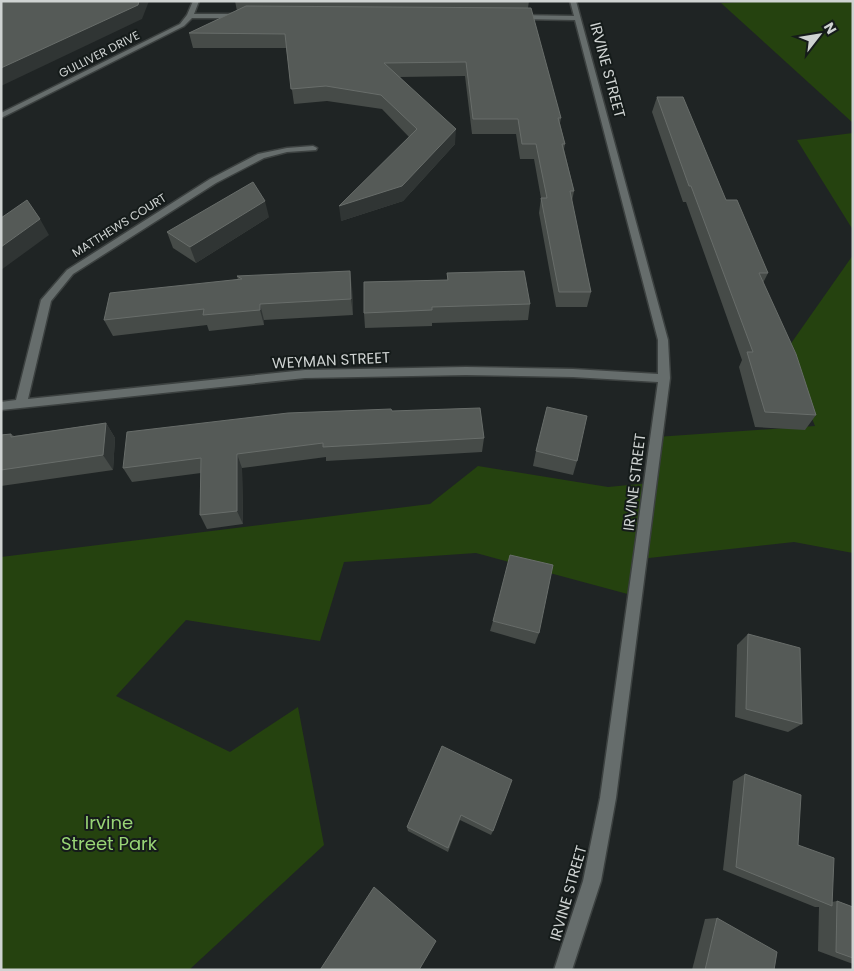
<svg xmlns="http://www.w3.org/2000/svg" width="854" height="971" font-family="Poppins,sans-serif">
  <style>
    .green { fill: #25420f }
    .lines { fill: none; stroke-linecap: round; stroke-linejoin: round }
    .minor-casing { stroke: #3c4140; stroke-width: 3 }
    .minor { fill: #666d6c; fill-rule: evenodd }
    .wall { fill: #464b48 }
    .shaded-wall { fill: #303534 }
    .building { fill: #555a57; stroke: #686d6a }
    .labels { text-anchor: middle; dominant-baseline: central; stroke-width: 4; stroke-linejoin: round; paint-order: stroke }
    .far-street-label { font-size: 12px; fill: #cfd3d2; stroke: #151b1a }
    .street-label { font-size: 15px; fill: #cfd3d2; stroke: #151b1a }
    .near-park-label { font-size: 18px; fill: #98d475; stroke: #151b1a }
  </style>
  <rect width="100%" height="100%" fill="#1f2424"/>
  <g class="green">
    <polygon points="764,1 853,1 853,123 721,3"/>
    <polygon points="853,133 853,230 797,140"/>
    <polygon points="853,255 853,553 794,542 640,559 635,596 476,553 344,562 320,641 186,620 116,696 230,752 298,707 324,845 189,970 1,970 1,557 430,504 478,466 608,487 650,483 656,437 815,426 785,352"/>
  </g>
  <g class="lines">
    <defs>
      <g id="minor">
        <polygon points="193,1 199,1 194,14 243,14 246,16 243,18 192,18 184,26 1,118 1,113 180,24 187,15"/>
        <polygon points="570,1 576,1 668,340 670,378 616,798 601,881 572,970 554,970 583,881 600,798 658,382 573,377 466,375 305,378 1,410 1,402 16,400 41,300 67,270 210,179 258,154 287,148 313,146 317,148 316,150 287,152 264,158 216,183 73,274 51,301 28,399 305,370 466,367 573,369 658,374 658,340 575,20 518,19 515,17 518,15 574,16"/>
      </g>
    </defs>
    <use href="#minor" class="minor-casing"/>
    <use href="#minor" class="minor"/>
  </g>
  <g class="wall">
    <polygon points="235,1 529,1 528,8 561,118 560,123 565,144 564,149 574,191 572,201 591,292 587,307 556,307 539,213 541,198 534,159 520,159 516,134 472,134 465,76 400,77 455,144 403,201 341,221 409,137 382,109 327,101 294,104 286,48 193,48 189,33 237,11"/>
    <polygon points="657,97 726,200 768,273 763,283 816,415 805,430 755,427 739,367 742,360 686,202 683,202 652,112"/>
    <polygon points="269,217 196,263 173,248 167,232"/>
    <polygon points="447,273 530,304 528,320 432,323 432,326 365,328 364,313 447,280"/>
    <polygon points="237,276 352,287 353,315 264,320 264,325 209,331 207,325 113,336 104,320 238,280"/>
    <polygon points="392,411 484,438 482,452 326,461 326,457 242,468 243,524 207,529 200,515 201,473 132,482 123,468"/>
    <polygon points="106,423 115,438 113,470 1,486 1,435 11,434 14,436"/>
    <polygon points="536,451 577,461 573,475 533,466"/>
    <polygon points="493,621 539,633 535,644 490,631"/>
    <polygon points="748,634 802,724 788,732 735,717 737,645"/>
    <polygon points="442,746 493,831 491,835 460,820 448,852 408,831 407,827"/>
    <polygon points="745,774 798,845 832,902 837,901 853,907 853,964 818,951 819,907 815,907 723,870 733,781"/>
    <polygon points="717,918 774,970 692,970 705,919"/>
  </g>
  <g class="shaded-wall">
    <polygon points="139,1 149,1 142,19 1,86 1,68"/>
    <polygon points="456,129 455,144 403,201 341,221 339,206"/>
    <polygon points="265,201 269,217 196,263 190,247"/>
    <polygon points="40,219 49,235 1,270 1,247"/>
    <polygon points="350,271 352,287 353,315 351,299"/>
    <polygon points="260,304 264,320 264,325 260,310"/>
    <polygon points="106,423 115,438 113,470 103,455"/>
    <polygon points="237,454 242,468 243,524 237,511"/>
  </g>
  <g class="building">
    <polygon points="1,1 139,1 138,5 1,68"/>
    <polygon points="246,6 531,8 561,118 558,118 565,144 562,144 574,191 570,191 591,292 559,292 541,198 547,198 536,144 522,144 518,119 473,119 466,62 384,63 456,129 402,186 339,206 417,129 381,95 326,86 291,89 285,34 189,33"/>
    <polygon points="657,97 683,97 726,200 737,200 768,273 759,273 796,354 816,415 765,412 747,352 753,352 691,186 689,186"/>
    <polygon points="253,182 265,201 190,247 167,232"/>
    <polygon points="27,200 40,219 1,247 1,218"/>
    <polygon points="350,271 351,299 260,304 260,310 203,315 204,309 104,320 110,293 242,279 237,276"/>
    <polygon points="524,271 530,304 432,307 432,310 364,313 364,282 448,280 447,273"/>
    <polygon points="547,407 587,416 577,461 536,451"/>
    <polygon points="480,408 484,438 323,447 323,443 237,454 237,511 200,515 201,458 123,468 127,432 288,413 391,409 392,411"/>
    <polygon points="106,423 103,455 1,470 1,435 11,434 11,437"/>
    <polygon points="510,555 553,565 539,633 493,621"/>
    <polygon points="748,634 800,648 802,724 746,709"/>
    <polygon points="442,746 512,780 493,831 461,815 448,848 407,827"/>
    <polygon points="745,774 801,795 798,845 834,858 832,906 736,867"/>
    <polygon points="374,887 436,941 419,970 320,970"/>
    <polygon points="837,901 853,907 853,958 836,952"/>
    <polygon points="717,918 777,952 774,970 705,970"/>
  </g>
  <g class="labels">
    <g class="far-street-label">
      <text transform="translate(99 54) rotate(-27)">GULLIVER DRIVE</text>
      <text transform="translate(119 225) rotate(-32)">MATTHEWS COURT</text>
    </g>
    <g class="street-label">
      <text transform="translate(608 70) rotate(75)">IRVINE STREET</text>
      <text transform="translate(331 360) rotate(-3)">WEYMAN STREET</text>
      <text transform="translate(634 482) rotate(-83)">IRVINE STREET</text>
      <text transform="translate(568 893) rotate(-74)">IRVINE STREET</text>
    </g>
    <g class="near-park-label">
      <text x="109" y="822">Irvine<tspan x="109" dy="21">Street Park</tspan></text>
    </g>
  </g>
  <rect width="854" height="971" fill="none" stroke="#cfd3d2" stroke-width="5"/>
  <g transform="translate(819 35) rotate(59)" stroke="#151b1a" stroke-width="4" paint-order="stroke">
  <path d="M0-4L9 19L0 12L-9 19Z" fill="#cfd3d2"/>
  <text y="-8" font-size="14" font-weight="bold" text-anchor="middle" fill="#cfd3d2">N</text>
  </g>
</svg>
